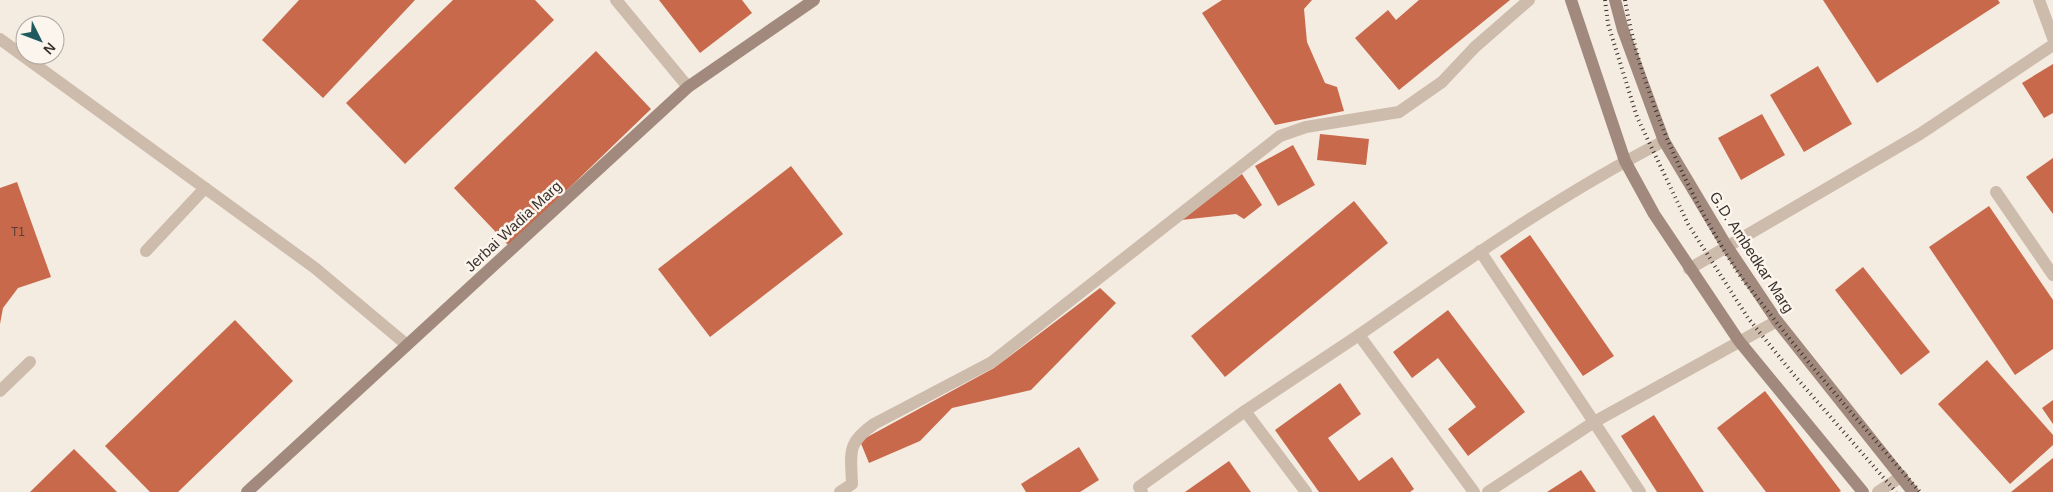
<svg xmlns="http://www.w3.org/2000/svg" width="2053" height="492" font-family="Helvetica,sans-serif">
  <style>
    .building { fill: #c8694b }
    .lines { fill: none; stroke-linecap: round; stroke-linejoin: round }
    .service { stroke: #cdbbac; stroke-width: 12 }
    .minor { stroke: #cdbbac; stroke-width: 12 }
    .secondary { stroke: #a18a7d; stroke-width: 12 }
    .rail { stroke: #3b302b; stroke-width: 4; stroke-dasharray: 1 4; stroke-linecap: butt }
    .labels { text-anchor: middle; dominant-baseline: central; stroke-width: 5; stroke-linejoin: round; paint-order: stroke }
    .number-label { font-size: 12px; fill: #5e3e33 }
    .street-label { font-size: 15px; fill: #3b302b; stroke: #fbf5ee }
  </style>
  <rect width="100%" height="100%" fill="#f4ebe1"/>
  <g class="building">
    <polygon points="299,0 415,0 323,98 262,40"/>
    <polygon points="453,0 535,0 554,20 405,164 346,103"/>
    <polygon points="659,0 742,0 752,13 700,53"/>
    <polygon points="1222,0 1312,0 1304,9 1307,42 1325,83 1337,87 1344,111 1275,125 1202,13"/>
    <polygon points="1419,0 1510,0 1399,90 1355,38 1388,10 1396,20"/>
    <polygon points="1823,0 1998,0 2000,3 1877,83"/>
    <polygon points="596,51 651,109 509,246 454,188"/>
    <polygon points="2053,64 2053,113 2044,118 2022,83"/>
    <polygon points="1818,66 1852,124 1804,152 1770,95"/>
    <polygon points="1762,114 1785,155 1741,180 1718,138"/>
    <polygon points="1320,134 1369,139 1366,165 1317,160"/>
    <polygon points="1293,145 1315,185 1278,206 1255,166"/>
    <polygon points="2053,158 2053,214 2026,177"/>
    <polygon points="791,166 843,234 710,337 658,269"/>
    <polygon points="1242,174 1262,205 1244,219 1236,214 1181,220"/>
    <polygon points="17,182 51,277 18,288 3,308 0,324 0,188"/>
    <polygon points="1354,201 1388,243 1225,377 1191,336"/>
    <polygon points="1989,206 2053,300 2053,349 2015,375 1929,247"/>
    <polygon points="1530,235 1614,356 1583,376 1500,256"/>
    <polygon points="1863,267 1930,352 1901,375 1835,290"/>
    <polygon points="1100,288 1116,303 1031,390 952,408 920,441 869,463 860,441 994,368"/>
    <polygon points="1448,310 1525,412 1468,456 1448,429 1476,407 1438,358 1412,378 1393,352"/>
    <polygon points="235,320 293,381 178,492 150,492 105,446"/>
    <polygon points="1987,360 2053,435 2053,445 2010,484 1938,404"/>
    <polygon points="1340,383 1361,414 1328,438 1359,481 1392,457 1414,489 1410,492 1319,492 1275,430"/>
    <polygon points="1765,391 1841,491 1839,492 1766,492 1717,428"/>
    <polygon points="2053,400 2053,424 2042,408"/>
    <polygon points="1654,415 1704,492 1657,492 1621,436"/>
    <polygon points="1079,447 1099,480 1080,492 1026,492 1021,484"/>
    <polygon points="74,449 117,492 30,492"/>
    <polygon points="2053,458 2053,492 2011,492"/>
    <polygon points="1229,461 1251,492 1185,492"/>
    <polygon points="1581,470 1596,492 1547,492"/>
  </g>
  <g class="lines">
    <polyline class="service" points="1996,192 2053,275"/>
    <g class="minor">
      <polyline points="616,0 688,87"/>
      <polyline points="2039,0 2053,38"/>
      <polyline points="0,39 315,268 407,345"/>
      <polyline points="146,251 205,188"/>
      <polyline points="1480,251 1594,422 1488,492"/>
      <polyline points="1689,269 1920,134 2053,45"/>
      <path d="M1359,335c99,-69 198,-139 305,-194"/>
      <polyline points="0,391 30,362"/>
      <path d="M840,492l12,-8c-1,-32 -6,-40 22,-60l118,-62 288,-226 26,-9 93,-15 43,-30 33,-35 54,-47"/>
      <polyline points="1142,492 1139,487 1245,411"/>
      <polyline points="1306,492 1245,411 1359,335 1474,492"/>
      <polyline points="1640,492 1594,422 1777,321"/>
      <polyline points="1878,492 1902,476"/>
    </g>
    <g class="secondary">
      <polyline points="1571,0 1625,161 1654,214 1739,341 1863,492"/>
      <polyline points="1615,0 1623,30 1664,141 1726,245 1777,321 1913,492"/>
      <polyline points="247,492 688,87 814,0"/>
    </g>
    <g class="rail">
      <polyline points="1605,0 1608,24 1637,117 1688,224 1748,318 1794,375 1896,492"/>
      <path d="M1625,0c15,90 61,191 110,268 11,17 26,34 39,51 46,59 97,116 146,173"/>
    </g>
  </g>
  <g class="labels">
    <g class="number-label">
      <text x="18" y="232">T1</text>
    </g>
    <g class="street-label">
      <text transform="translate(513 226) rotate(-43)">Jerbai Wadia Marg</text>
      <text transform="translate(1752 252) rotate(57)">G.D. Ambedkar Marg</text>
    </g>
  </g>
  <g transform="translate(40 40) rotate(132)"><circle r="24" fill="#fbf5ee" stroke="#aea6a0"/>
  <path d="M0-4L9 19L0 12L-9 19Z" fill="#1f5a5e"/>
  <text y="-8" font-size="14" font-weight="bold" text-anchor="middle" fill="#3b302b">N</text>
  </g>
</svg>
